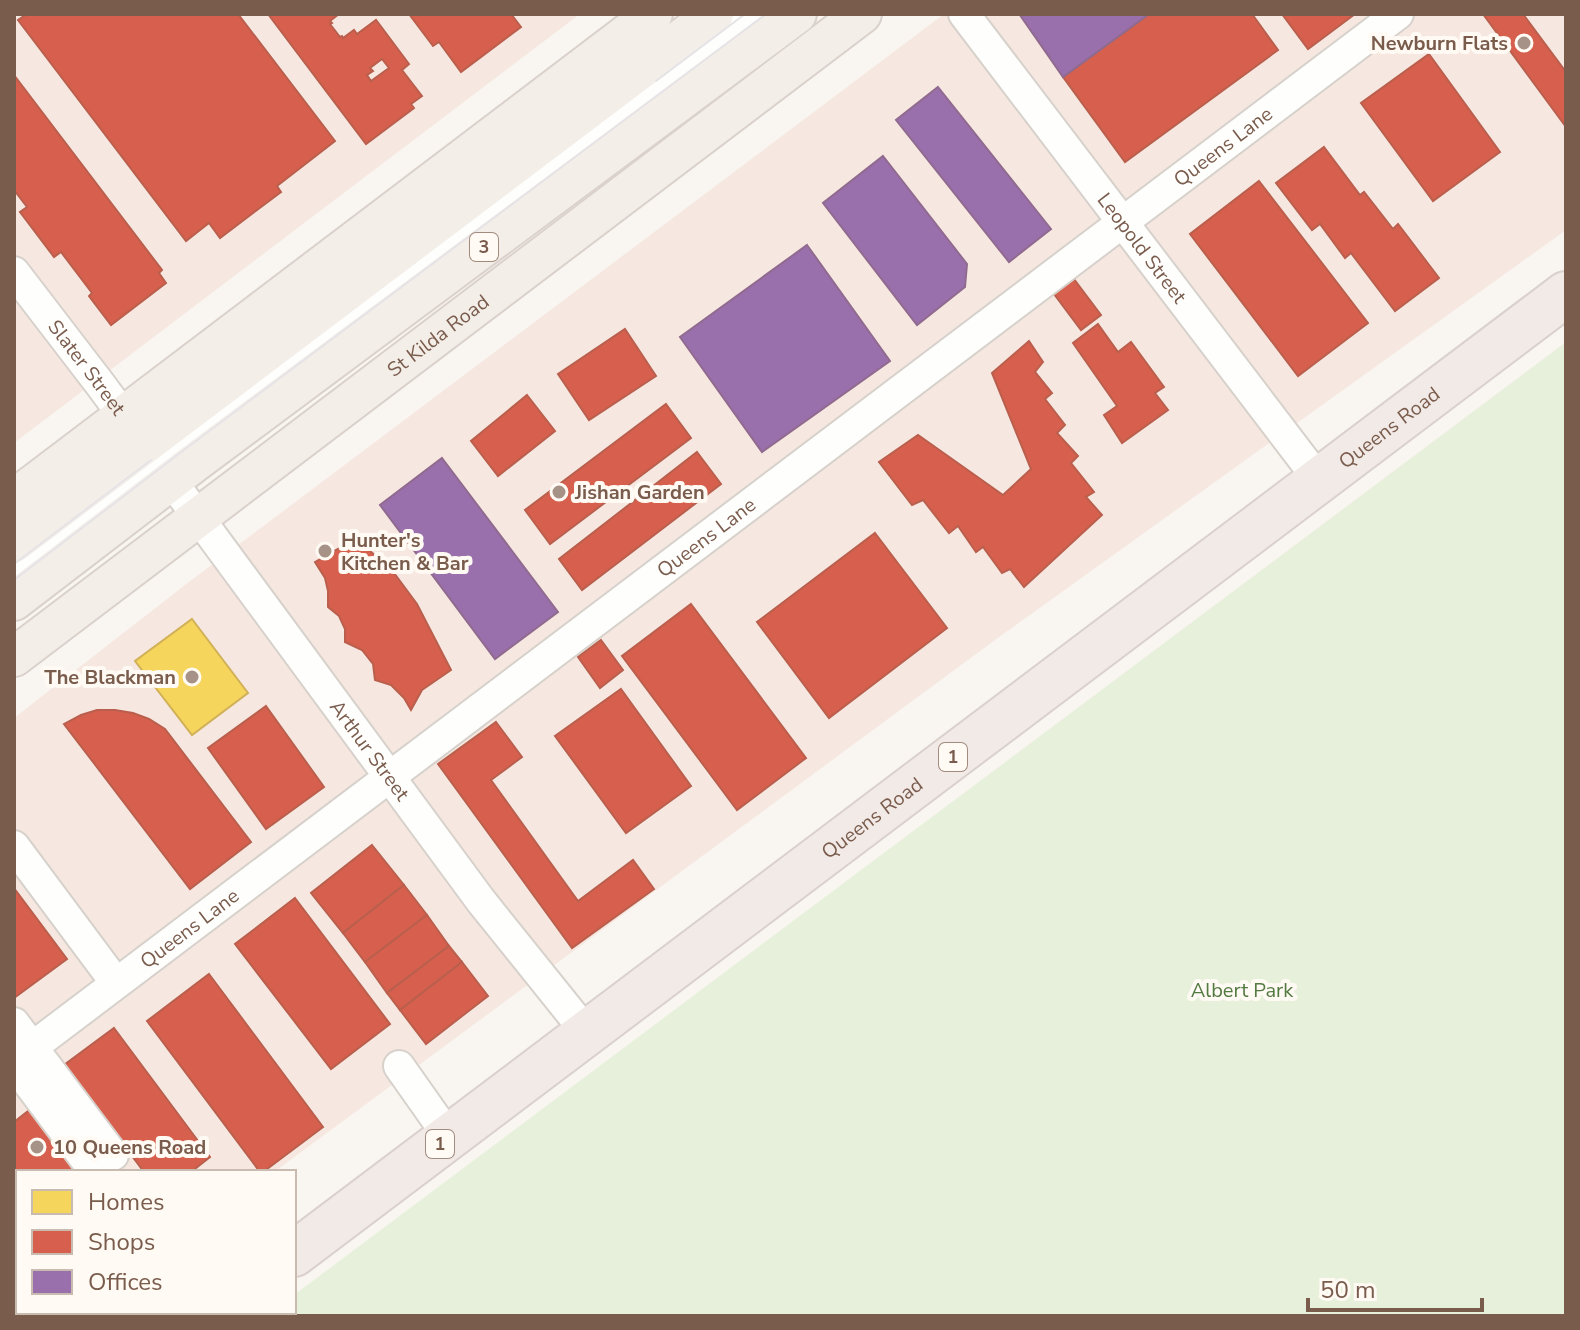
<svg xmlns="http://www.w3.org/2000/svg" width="1580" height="1330" font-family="'Nunito Sans',sans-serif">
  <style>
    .commercial { fill: #f6e8e1 }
    .green { fill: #e7f0db }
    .homes { fill: #f6d55c; stroke: #d1b158; stroke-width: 2 }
    .shops { fill: #d6604d; stroke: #ba5f4d; stroke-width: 2; fill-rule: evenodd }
    .offices { fill: #9970ab; stroke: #906a8f; stroke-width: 2 }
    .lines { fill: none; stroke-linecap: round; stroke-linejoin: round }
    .minor-casing { stroke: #d7d1cb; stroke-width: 34 }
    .major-casing { stroke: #dad1cc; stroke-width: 42 }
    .highway-casing { stroke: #dad1cc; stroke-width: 48 }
    .minor { stroke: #fefefd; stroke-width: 30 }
    .major { stroke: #f3eee8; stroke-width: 38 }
    .highway { stroke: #f2eae7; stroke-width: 44 }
    .tram { stroke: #e6e3e7; stroke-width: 2 }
    .poi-dot { fill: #a69286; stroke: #fffaf3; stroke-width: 3 }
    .labels { text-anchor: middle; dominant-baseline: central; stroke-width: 8; stroke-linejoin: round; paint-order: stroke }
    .shield { fill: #fffaf3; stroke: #a28b7f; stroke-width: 2 }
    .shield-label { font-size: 18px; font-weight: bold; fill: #7a5c4d }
    .poi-label { font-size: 20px; font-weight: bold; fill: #7a5c4d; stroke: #fffaf3; text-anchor: start }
    .street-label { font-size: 20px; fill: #7a5c4d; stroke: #fffaf3 }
    .park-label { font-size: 20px; fill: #537a41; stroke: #fffaf3 }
  </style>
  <rect width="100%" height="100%" fill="#f9f5f0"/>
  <g class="commercial">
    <polygon points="14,14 580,14 14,443"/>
    <polygon points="944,14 1566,14 1566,230 995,640 274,1172 18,1172 18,1312 96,1312 91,1316 14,1316 14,718 185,585"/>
  </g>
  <polygon class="green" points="1566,342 1566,1316 267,1316 272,1312 294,1312 294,1295"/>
  <polygon class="homes" points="192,619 248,693 192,735 135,661"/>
  <g class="shops">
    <polygon points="27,14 238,14 335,141 277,186 281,192 220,238 209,223 186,241 18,20"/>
    <path d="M268,14h71l-9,7 2,2 -2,1 10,13 2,-1 1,2 11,-8 3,4 19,-14 33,44 -7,6 20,26 -11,8 3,4 -48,36zM382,59l7,9 -18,13 -4,-6 6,-4 -3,-3z"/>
    <polygon points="409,14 511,14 521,27 461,72 439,42 433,46"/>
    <polygon points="1149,14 1252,14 1278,50 1125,162 1063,77"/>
    <polygon points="1282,14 1355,14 1308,49"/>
    <polygon points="1483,14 1523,14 1566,72 1566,127"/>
    <polygon points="1429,54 1500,152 1433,201 1361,103"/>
    <polygon points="14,75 162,270 159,273 166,283 111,325 89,296 92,293 61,252 54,257 20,212 27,207 14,190"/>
    <polygon points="1324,147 1360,195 1364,192 1393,229 1398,224 1439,278 1395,311 1351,253 1345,258 1320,224 1312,230 1276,183"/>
    <polygon points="1259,181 1368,323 1298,376 1190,234"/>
    <polygon points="1074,279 1101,315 1081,330 1054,294"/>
    <polygon points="1098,324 1118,352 1131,342 1164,387 1155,393 1168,410 1122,443 1104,415 1117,406 1073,343"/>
    <polygon points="625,329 656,376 589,420 558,374"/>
    <polygon points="1029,341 1043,362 1035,372 1052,393 1045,399 1065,425 1057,433 1078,456 1071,463 1094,492 1086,497 1102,515 1024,587 1010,569 1002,573 983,547 976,552 958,526 949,533 923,500 912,505 879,462 918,435 1003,495 1031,469 992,373"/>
    <polygon points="527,395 555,431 498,476 471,441"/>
    <polygon points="666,404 691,438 550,544 525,510"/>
    <polygon points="697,452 721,484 582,590 559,559"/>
    <polygon points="349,533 391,569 417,604 451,670 422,690 411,710 404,698 391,685 375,680 373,664 362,650 345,642 345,629 339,616 328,607 328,591 325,578 315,562 341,547"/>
    <polygon points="875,533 947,628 829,718 757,622"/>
    <polygon points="691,604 806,758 737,810 622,656"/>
    <polygon points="601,640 623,670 600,688 578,657"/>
    <polygon points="621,689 691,786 626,833 555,736"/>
    <polygon points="266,706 324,787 266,829 208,748"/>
    <polygon points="97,710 115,710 133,713 149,719 165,729 251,842 190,889 64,724 81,715"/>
    <polygon points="496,722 522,757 491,780 578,901 633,860 654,889 572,948 438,764"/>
    <polygon points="372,845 404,885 343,933 311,893"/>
    <polygon points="404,885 427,915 365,962 343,933"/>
    <polygon points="14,888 67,959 14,998"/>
    <polygon points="295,898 390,1024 331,1069 235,944"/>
    <polygon points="427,915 449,946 387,993 365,962"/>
    <polygon points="449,946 462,962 400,1010 387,993"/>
    <polygon points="462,962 488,996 426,1044 400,1010"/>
    <polygon points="209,974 323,1127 263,1172 260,1172 147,1021"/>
    <polygon points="114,1028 210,1157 191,1172 144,1172 64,1065"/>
    <polygon points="32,1108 78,1172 18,1172 18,1201 14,1195 14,1122"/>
  </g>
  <g class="offices">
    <polygon points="1021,14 1149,14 1063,77 1020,15"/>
    <polygon points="938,87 1051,229 1009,262 896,120"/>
    <polygon points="883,156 967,264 965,287 917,325 823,203"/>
    <polygon points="807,245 890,361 762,452 680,337"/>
    <polygon points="442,458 558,612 495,659 380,505"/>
  </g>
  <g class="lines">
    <defs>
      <g id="minor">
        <path id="s1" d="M964,14l355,466"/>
        <path id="s2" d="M14,272l86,112 381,517 106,132"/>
        <polyline points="14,573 157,463 182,447 756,14"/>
        <polyline points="14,846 116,983"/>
        <polyline points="14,1023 113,1155"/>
        <path id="s3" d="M14,1061l1384,-1047"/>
        <polyline points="14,1064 95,1172"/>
        <polyline points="399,1066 449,1137"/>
        <polyline points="14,1207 18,1212"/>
      </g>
      <g id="major">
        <polyline points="14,499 653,14"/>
        <polyline points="14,543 714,14"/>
        <polyline points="14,601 194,463 797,14"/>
        <path id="s4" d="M14,657l848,-643"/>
      </g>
      <g id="highway">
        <path id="s5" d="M294,1254l1272,-960"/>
        <polyline points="212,1316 217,1312"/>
      </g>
    </defs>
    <use href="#minor" class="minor-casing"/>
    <use href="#major" class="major-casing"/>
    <use href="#highway" class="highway-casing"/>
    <use href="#minor" class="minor"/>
    <use href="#major" class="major"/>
    <use href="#highway" class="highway"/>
    <g class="tram">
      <polyline points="656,81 745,14"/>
      <polyline points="14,564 151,460"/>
      <polyline points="14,580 184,450 766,14"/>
    </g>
  </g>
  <g class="poi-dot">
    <circle cx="1524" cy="43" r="8"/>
    <circle cx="559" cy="492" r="8"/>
    <circle cx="325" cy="551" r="8"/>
    <circle cx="192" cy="677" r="8"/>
    <circle cx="37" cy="1147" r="8"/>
  </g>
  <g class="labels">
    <g class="shield">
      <rect x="470" y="233" width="28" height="28" rx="6"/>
      <rect x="939" y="743" width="28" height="28" rx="6"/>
      <rect x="426" y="1130" width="28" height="28" rx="6"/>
    </g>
    <g class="shield-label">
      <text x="484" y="247">3</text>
      <text x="953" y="757">1</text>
      <text x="440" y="1144">1</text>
    </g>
    <g class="poi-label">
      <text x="1508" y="43" text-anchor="end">Newburn Flats</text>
      <text x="575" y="492">Jishan Garden</text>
      <text x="341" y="540">Hunter's<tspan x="341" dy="23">Kitchen &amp; Bar</tspan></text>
      <text x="176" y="677" text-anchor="end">The Blackman</text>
      <text x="53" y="1147">10 Queens Road</text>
    </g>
    <g class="street-label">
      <text stroke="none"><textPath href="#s3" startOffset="1516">Queens Lane</textPath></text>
      <text stroke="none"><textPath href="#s1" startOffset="294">Leopold Street</textPath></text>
      <text stroke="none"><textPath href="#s4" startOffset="532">St Kilda Road</textPath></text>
      <text stroke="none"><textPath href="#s2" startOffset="120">Slater Street</textPath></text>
      <text stroke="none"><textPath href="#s5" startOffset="1372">Queens Road</textPath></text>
      <text stroke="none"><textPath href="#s3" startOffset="868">Queens Lane</textPath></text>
      <text stroke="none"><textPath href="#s2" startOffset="596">Arthur Street</textPath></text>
      <text stroke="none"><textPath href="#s5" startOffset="724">Queens Road</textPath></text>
      <text stroke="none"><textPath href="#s3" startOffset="220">Queens Lane</textPath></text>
    </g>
    <g class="park-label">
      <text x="1242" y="990">Albert Park</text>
    </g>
  </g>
  <rect width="1580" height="1330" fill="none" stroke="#7a5c4d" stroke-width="32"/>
  <rect x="16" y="1170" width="280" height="144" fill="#fffaf3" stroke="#cabbb1" stroke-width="2"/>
  <rect x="32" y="1190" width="40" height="24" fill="#f6d55c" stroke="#cabbb1" stroke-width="2"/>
  <text x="88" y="1210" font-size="24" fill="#7a5c4d">Homes</text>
  <rect x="32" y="1230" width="40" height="24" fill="#d6604d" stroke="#cabbb1" stroke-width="2"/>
  <text x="88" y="1250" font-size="24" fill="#7a5c4d">Shops</text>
  <rect x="32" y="1270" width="40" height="24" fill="#9970ab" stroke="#cabbb1" stroke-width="2"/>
  <text x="88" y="1290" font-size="24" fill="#7a5c4d">Offices</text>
  <path d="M1308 1298v12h174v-12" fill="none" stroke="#7a5c4d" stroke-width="4"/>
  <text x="1320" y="1298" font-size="24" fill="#7a5c4d" stroke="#fffaf3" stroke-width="6" paint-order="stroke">50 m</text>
</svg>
